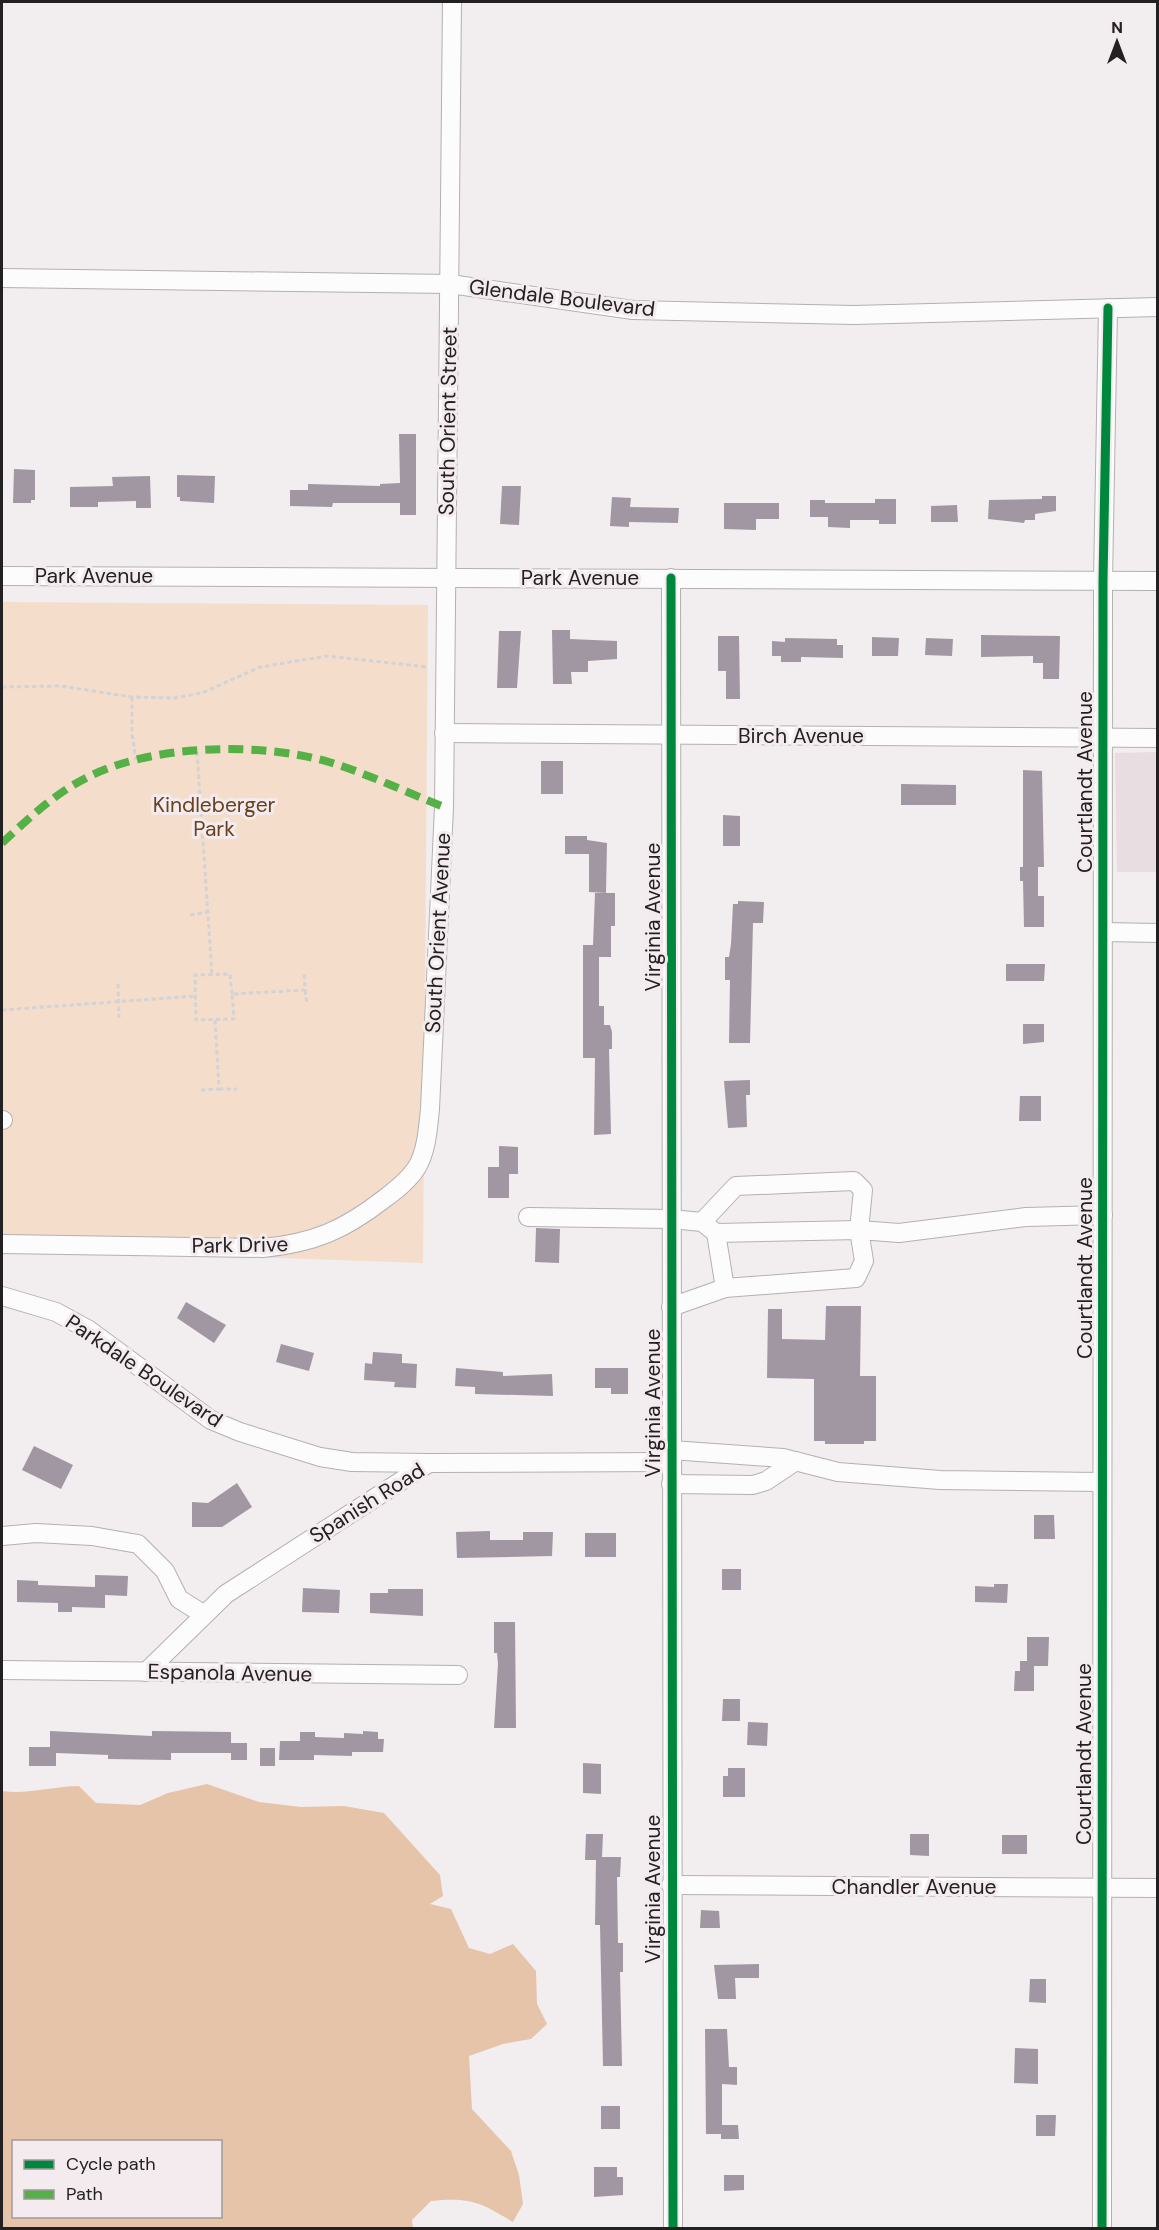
<svg xmlns="http://www.w3.org/2000/svg" width="1159" height="2230" font-family="'DM Sans',sans-serif">
  <style>
    .built { fill: #e8dde1 }
    .green { fill: #f5ddcc }
    .forest { fill: #e6c4aa; fill-rule: evenodd }
    .building { fill: #a197a2 }
    .lines { fill: none; stroke-linecap: round; stroke-linejoin: round }
    .minor-casing { stroke: #b4b0b1; stroke-width: 20 }
    .path { stroke: #d3d3d3; stroke-width: 3; stroke-dasharray: 4.5 3; stroke-linecap: butt }
    .minor { stroke: #fdfcfd; stroke-width: 18 }
    .quiet { stroke: #55b145; stroke-width: 8; stroke-dasharray: 15 8; stroke-linecap: butt }
    .cycleway-casing { stroke: #f4ebee; stroke-width: 13 }
    .cycleway { stroke: #00873e; stroke-width: 9 }
    .labels { text-anchor: middle; dominant-baseline: central; stroke-width: 6; stroke-linejoin: round; paint-order: stroke }
    .street-label { font-size: 21px; fill: #232021; stroke: #f4ebee }
    .park-label { font-size: 21px; fill: #69411d; stroke: #f4ebee }
  </style>
  <rect width="100%" height="100%" fill="#f2edef"/>
  <polygon class="built" points="1157,752 1157,872 1117,872 1115,753"/>
  <polygon class="green" points="2,602 428,605 423,1263 2,1248"/>
  <path class="forest" d="M207,1784l52,18 42,5 43,-1 40,7 56,62 3,21 -13,8 21,5 18,39 21,6 23,-10 23,27 1,33 10,20 -16,15 -28,5 -34,12 3,53 39,42 8,24 4,29 -10,18c-33,-20 -43,-25 -82,-21l-19,19 1,8h-411v-437c24,4 52,-5 77,-5l17,17 44,2 28,-12zM14,2142h206v74h-206z"/>
  <g class="building">
    <polygon points="399,434 416,434 416,515 400,515 400,503 333,503 332,507 290,506 290,490 308,490 308,484 380,486 380,484 400,483"/>
    <polygon points="14,469 35,470 35,500 31,500 31,503 13,503"/>
    <polygon points="177,475 215,476 214,503 180,501 180,497 177,497"/>
    <polygon points="150,476 151,508 136,508 136,501 98,502 98,507 70,507 70,487 113,486 112,477"/>
    <polygon points="502,486 521,486 519,525 500,524"/>
    <polygon points="1042,496 1056,496 1056,511 1035,514 1035,520 1025,520 1024,523 988,519 989,500 1042,499"/>
    <polygon points="612,497 631,498 630,507 679,508 678,523 629,522 629,527 610,526"/>
    <polygon points="875,499 896,499 896,524 879,524 879,520 850,520 850,528 828,527 828,517 810,517 810,500 825,500 825,503 875,503"/>
    <polygon points="724,503 779,503 779,519 756,519 756,530 724,529"/>
    <polygon points="957,505 958,522 931,522 931,506"/>
    <polygon points="552,630 570,630 570,639 617,641 617,659 588,661 588,672 571,672 572,684 553,684"/>
    <polygon points="499,631 521,631 517,688 497,688"/>
    <polygon points="981,635 1060,636 1059,679 1043,679 1043,663 1033,663 1033,656 981,657"/>
    <polygon points="718,636 739,636 740,699 726,699 726,671 718,671"/>
    <polygon points="872,637 899,638 898,656 872,656"/>
    <polygon points="785,638 837,639 837,645 843,645 843,658 801,657 801,662 781,662 781,656 772,656 772,641 785,642"/>
    <polygon points="926,638 953,639 952,656 925,655"/>
    <rect x="541" y="761" width="22" height="33"/>
    <polygon points="1023,770 1042,771 1044,867 1038,867 1038,896 1044,896 1044,927 1024,927 1023,881 1020,881 1020,867 1023,867"/>
    <polygon points="901,784 956,785 956,805 901,805"/>
    <polygon points="723,815 740,816 740,846 723,846"/>
    <polygon points="565,836 587,836 587,840 607,843 606,893 589,892 589,854 565,854"/>
    <polygon points="595,893 615,893 615,926 611,926 611,957 599,957 599,1006 604,1006 604,1025 610,1025 612,1032 612,1049 609,1049 611,1134 594,1135 595,1058 583,1058 583,945 593,945"/>
    <polygon points="738,901 764,902 763,923 753,923 750,1043 729,1043 730,980 725,980 725,957 729,957 731,944 733,904 738,904"/>
    <polygon points="1006,964 1045,964 1044,981 1006,981"/>
    <polygon points="1023,1024 1044,1024 1044,1042 1023,1044"/>
    <polygon points="750,1080 750,1095 746,1095 747,1127 728,1128 724,1081"/>
    <polygon points="1020,1096 1041,1096 1041,1121 1019,1121"/>
    <polygon points="499,1146 518,1147 518,1174 509,1174 509,1198 488,1198 488,1167 499,1167"/>
    <polygon points="536,1228 560,1229 559,1263 535,1262"/>
    <polygon points="186,1302 226,1325 214,1343 177,1318"/>
    <polygon points="826,1306 861,1306 860,1376 876,1376 876,1441 864,1441 864,1444 825,1444 825,1441 814,1441 814,1379 767,1378 768,1309 782,1309 782,1339 825,1340"/>
    <polygon points="281,1344 314,1353 309,1371 276,1362"/>
    <polygon points="373,1352 402,1354 402,1363 417,1364 416,1388 394,1387 395,1382 364,1380 365,1363 372,1364"/>
    <polygon points="456,1368 503,1372 503,1376 552,1374 553,1396 475,1394 475,1387 455,1386"/>
    <polygon points="595,1368 628,1368 628,1394 611,1394 611,1388 595,1388"/>
    <polygon points="34,1446 73,1465 61,1489 22,1470"/>
    <polygon points="237,1483 252,1507 222,1527 192,1527 192,1502 208,1503"/>
    <polygon points="1034,1515 1054,1515 1055,1539 1034,1539"/>
    <polygon points="490,1531 490,1540 523,1540 523,1532 553,1532 552,1556 457,1558 456,1532"/>
    <rect x="585" y="1533" width="31" height="24"/>
    <rect x="722" y="1569" width="19" height="21"/>
    <polygon points="95,1575 128,1576 127,1596 105,1595 105,1608 72,1607 72,1612 58,1612 58,1603 17,1602 17,1580 38,1581 38,1585 95,1587"/>
    <polygon points="994,1584 1008,1584 1007,1603 975,1602 975,1586 994,1587"/>
    <polygon points="303,1588 340,1590 339,1613 302,1612"/>
    <polygon points="388,1589 423,1589 423,1616 370,1613 370,1593 388,1593"/>
    <polygon points="494,1622 515,1622 516,1728 494,1728 498,1664 497,1653 494,1653"/>
    <polygon points="1027,1637 1049,1637 1048,1666 1034,1666 1034,1691 1014,1691 1015,1671 1020,1671 1020,1661 1027,1661"/>
    <polygon points="723,1699 740,1699 740,1721 722,1721"/>
    <polygon points="748,1722 768,1723 767,1746 747,1745"/>
    <polygon points="50,1731 152,1736 152,1731 231,1732 231,1743 247,1743 247,1760 231,1760 231,1753 171,1753 171,1760 108,1759 108,1755 56,1753 56,1766 29,1766 29,1747 50,1747"/>
    <polygon points="363,1731 378,1732 378,1739 384,1739 383,1752 352,1752 352,1756 314,1755 314,1760 279,1760 280,1741 300,1741 300,1732 315,1732 315,1737 344,1738 344,1733 363,1734"/>
    <rect x="260" y="1748" width="15" height="18"/>
    <polygon points="583,1763 601,1764 601,1794 583,1793"/>
    <polygon points="728,1768 745,1768 745,1797 723,1797 723,1776 728,1776"/>
    <polygon points="586,1834 603,1834 602,1857 621,1857 620,1877 617,1877 618,1943 623,1943 623,1972 620,1972 622,2066 603,2066 600,1925 595,1925 596,1860 585,1860"/>
    <polygon points="910,1834 929,1834 929,1856 910,1855"/>
    <rect x="1002" y="1835" width="25" height="19"/>
    <polygon points="701,1910 719,1911 720,1928 700,1928"/>
    <polygon points="759,1964 759,1978 735,1978 736,1999 718,1999 714,1965"/>
    <polygon points="1030,1979 1046,1979 1046,2003 1029,2002"/>
    <polygon points="705,2029 727,2029 729,2067 737,2067 737,2085 722,2084 722,2125 738,2125 739,2139 721,2139 721,2134 706,2134"/>
    <polygon points="1015,2048 1038,2049 1038,2084 1014,2083"/>
    <rect x="601" y="2106" width="19" height="23"/>
    <polygon points="1036,2115 1056,2115 1055,2136 1036,2136"/>
    <polygon points="594,2167 617,2167 617,2177 623,2177 623,2195 594,2197"/>
    <polygon points="724,2175 744,2175 744,2190 724,2191"/>
  </g>
  <g class="lines">
    <defs>
      <g id="minor">
        <polyline points="2,278 450,284 633,310 854,315 1158,307"/>
        <polyline points="2,576 1158,581"/>
        <polyline points="671,578 673,2228"/>
        <polyline points="444,733 1158,738"/>
        <polyline points="1103,932 1158,933"/>
        <polyline points="2,1120 3,1120"/>
        <polyline points="528,1217 671,1219 702,1222 716,1233 859,1230 899,1233 1026,1217 1103,1215"/>
        <polyline points="702,1222 736,1186 854,1181 863,1190 859,1230 864,1261 856,1278 725,1288 716,1233"/>
        <path d="M2,1244l261,4c51,-5 81,-18 121,-49 12,-9 25,-19 33,-32 10,-17 11,-40 13,-58l14,-302 8,-805"/>
        <polyline points="2,1296 56,1312 89,1330 211,1420 240,1432 320,1457 352,1462 429,1463"/>
        <polyline points="671,1307 725,1288"/>
        <polyline points="671,1450 783,1458 838,1472 940,1480 1102,1482"/>
        <polyline points="671,1484 753,1485 766,1481 796,1461"/>
        <polyline points="2,1536 36,1533 92,1536 138,1544 165,1571 179,1599 203,1614"/>
        <polyline points="2,1670 458,1675"/>
        <polyline points="146,1672 226,1594 429,1463 671,1462"/>
        <polyline points="671,1885 1158,1888"/>
        <polyline points="1102,2228 1103,581 1108,308"/>
      </g>
    </defs>
    <use href="#minor" class="minor-casing"/>
    <g class="path">
      <polyline points="2,687 61,686 132,697 174,698 202,693 260,667 327,656 428,667"/>
      <polyline points="132,697 132,734 136,760"/>
      <polyline points="197,752 212,975"/>
      <polyline points="190,915 208,912"/>
      <polyline points="118,984 119,1018"/>
      <polyline points="305,990 307,1004"/>
      <polyline points="232,994 230,974 195,975 196,1020 234,1019 232,994 305,990 304,972"/>
      <polyline points="2,1010 196,996"/>
      <polyline points="219,1089 237,1089"/>
      <polyline points="201,1090 219,1089 215,1019"/>
    </g>
    <use href="#minor" class="minor"/>
    <path class="quiet" d="M2,843c26,-24 53,-50 86,-66 65,-33 173,-35 241,-15 39,12 77,30 115,45"/>
    <defs>
      <g id="cycleway">
        <polyline points="671,578 673,2228"/>
        <polyline points="1102,2228 1103,581 1108,308"/>
      </g>
    </defs>
    <use href="#cycleway" class="cycleway-casing"/>
    <use href="#cycleway" class="cycleway"/>
  </g>
  <g class="labels">
    <g class="street-label">
      <text transform="translate(562 298) rotate(7)">Glendale Boulevard</text>
      <text transform="translate(448 421) rotate(-89)">South Orient Street</text>
      <text x="94" y="576">Park Avenue</text>
      <text x="580" y="578">Park Avenue</text>
      <text x="801" y="736">Birch Avenue</text>
      <text transform="translate(1085 782) rotate(-90)">Courtlandt Avenue</text>
      <text transform="translate(653 917) rotate(-90)">Virginia Avenue</text>
      <text transform="translate(438 933) rotate(-87)">South Orient Avenue</text>
      <text transform="translate(240 1245) rotate(-1)">Park Drive</text>
      <text transform="translate(1085 1268) rotate(-90)">Courtlandt Avenue</text>
      <text transform="translate(144 1371) rotate(34)">Parkdale Boulevard</text>
      <text transform="translate(653 1403) rotate(-90)">Virginia Avenue</text>
      <text transform="translate(367 1503) rotate(-32)">Spanish Road</text>
      <text transform="translate(230 1673) rotate(1)">Espanola Avenue</text>
      <text transform="translate(1084 1754) rotate(-90)">Courtlandt Avenue</text>
      <text x="914" y="1887">Chandler Avenue</text>
      <text transform="translate(653 1889) rotate(-90)">Virginia Avenue</text>
    </g>
    <g class="park-label">
      <text x="214" y="805">Kindleberger<tspan x="214" dy="24">Park</tspan></text>
    </g>
  </g>
  <rect width="1159" height="2230" fill="none" stroke="#232021" stroke-width="6"/>
  <rect x="12" y="2140" width="210" height="78" fill="#f4ebee" stroke="#a09a9c" stroke-width="1.5"/>
  <rect x="24" y="2160" width="30" height="9" fill="#00873e" stroke="#a09a9c" stroke-width="1.5"/>
  <text x="66" y="2170" font-size="18" fill="#232021">Cycle path</text>
  <rect x="24" y="2190" width="30" height="9" fill="#55b145" stroke="#a09a9c" stroke-width="1.5"/>
  <text x="66" y="2200" font-size="18" fill="#232021">Path</text>
  <g transform="translate(1117 42)" stroke="#f4ebee" stroke-width="4.5" paint-order="stroke">
  <path d="M0-4.5L10 22L0 15L-10 22Z" fill="#232021"/>
  <text y="-9" font-size="16" font-weight="bold" text-anchor="middle" fill="#232021">N</text>
  </g>
</svg>
